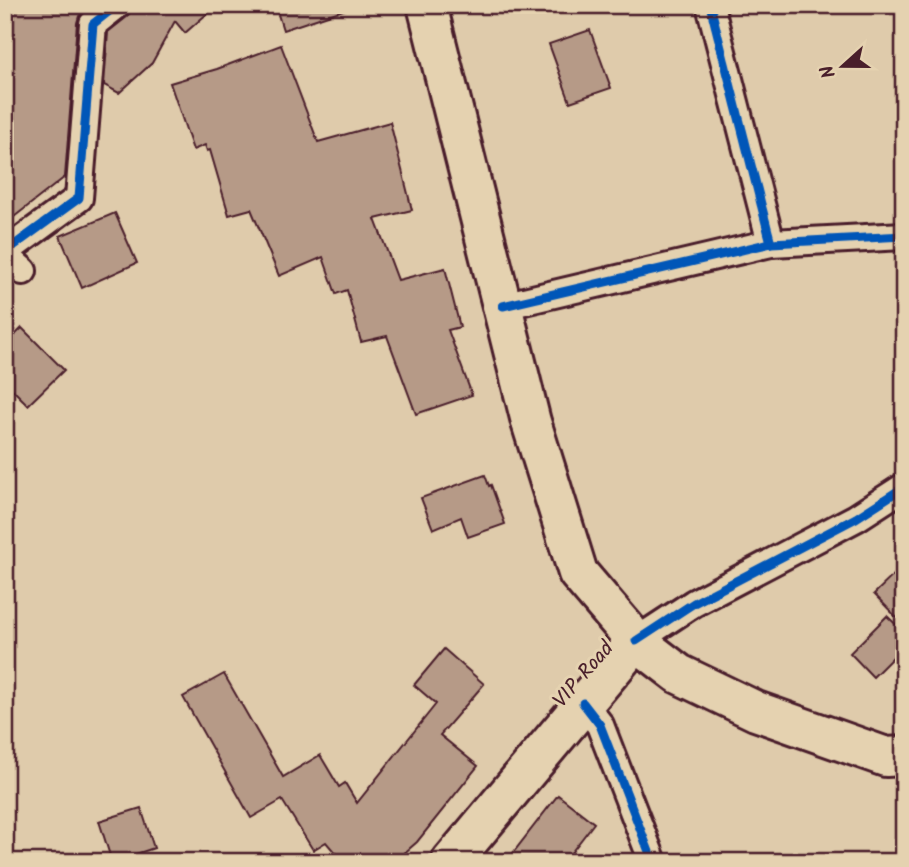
<svg xmlns="http://www.w3.org/2000/svg" width="909" height="867" font-family="Kalam,sans-serif">
  <style>
    .building { fill: #b69a87; stroke: #4a1f2b; stroke-width: 2 }
    .lines { fill: none; stroke-linecap: round; stroke-linejoin: round }
    .street-casing { stroke: #4a1f2b; stroke-width: 32 }
    .primary-casing { stroke: #4a1f2b; stroke-width: 44 }
    .highway-casing { stroke: #4a1f2b; stroke-width: 44 }
    .street { stroke: #e5d2b0; stroke-width: 26 }
    .primary { stroke: #e5d2b0; stroke-width: 38 }
    .highway { stroke: #e5d2b0; stroke-width: 38 }
    .cycleway-casing { stroke: #e5d2b0; stroke-width: 13 }
    .cycleway { stroke: #0057b8; stroke-width: 9 }
    .labels { text-anchor: middle; dominant-baseline: central; stroke-width: 6; stroke-linejoin: round; paint-order: stroke }
    .street-label { font-size: 21px; fill: #4a1f2b; stroke: #e5d2b0 }
  </style>
  <rect width="100%" height="100%" fill="#dfcbab"/>
  <filter id="ink" filterUnits="userSpaceOnUse"><feTurbulence type="fractalNoise" baseFrequency=".0143" numOctaves="2"/><feDisplacementMap in="SourceGraphic" scale="14" xChannelSelector="R" yChannelSelector="G"/><feConvolveMatrix kernelMatrix="1 2 1 2 8 2 1 2 1" color-interpolation-filters="sRGB"/></filter>
  <g filter="url(#ink)">
    <g class="building">
      <polygon points="5,5 91,5 79,16 77,23 65,177 5,224"/>
      <polygon points="132,5 217,5 185,33 175,21 152,63 119,93 104,85 108,32 127,17"/>
      <polygon points="275,5 345,5 346,9 283,30"/>
      <polygon points="590,30 611,88 570,102 549,44"/>
      <polygon points="281,45 318,142 390,122 412,210 375,219 398,280 445,268 460,327 448,330 472,395 416,414 387,336 361,342 347,290 336,294 323,257 279,276 251,209 229,215 210,150 207,151 205,145 193,150 170,83 217,69"/>
      <polygon points="115,213 137,263 82,288 60,236"/>
      <polygon points="22,328 64,370 28,405 5,382 5,345"/>
      <polygon points="485,475 489,486 491,485 505,524 468,537 461,517 433,529 421,498"/>
      <polygon points="904,565 904,625 874,594"/>
      <polygon points="887,616 904,632 904,646 873,677 850,653"/>
      <polygon points="444,649 484,684 440,735 478,766 417,842 394,862 343,862 326,842 313,850 282,800 251,818 183,697 224,674 283,777 320,755 339,787 345,783 357,803 436,704 414,685"/>
      <polygon points="558,795 594,823 564,862 506,862"/>
      <polygon points="141,808 154,848 112,862 99,821"/>
    </g>
    <g class="lines">
      <defs>
        <g id="street">
          <polyline points="710,5 771,243"/>
          <polyline points="5,252 79,198 93,24 117,5"/>
          <polyline points="5,255 23,271"/>
          <polyline points="503,306 771,243 904,236"/>
          <polyline points="636,641 694,603 856,518 904,487"/>
          <polyline points="583,703 600,725 653,862"/>
        </g>
        <polyline id="primary" points="427,5 531,422 578,573 636,641"/>
        <polyline id="highway" points="451,862 636,641 679,674 756,711 886,757 904,756"/>
      </defs>
      <use href="#street" class="street-casing"/>
      <use href="#primary" class="primary-casing"/>
      <use href="#highway" class="highway-casing"/>
      <use href="#street" class="street"/>
      <use href="#primary" class="primary"/>
      <use href="#highway" class="highway"/>
      <defs>
        <g id="cycleway">
          <polyline points="710,5 771,243"/>
          <polyline points="5,252 79,198 93,24 117,5"/>
          <polyline points="503,306 771,243 904,236"/>
          <polyline points="636,641 694,603 856,518 904,487"/>
          <polyline points="583,703 600,725 653,862"/>
        </g>
      </defs>
      <use href="#cycleway" class="cycleway-casing"/>
      <use href="#cycleway" class="cycleway"/>
    </g>
  </g>
  <g class="labels">
    <g class="street-label">
      <text transform="translate(584 675) rotate(-49)">VIP Road</text>
    </g>
  </g>
  <rect width="909" height="867" fill="none" stroke="#e5d2b0" stroke-width="28"/>
  <rect x="14" y="14" width="881" height="839" fill="none" stroke="#4a1f2b" stroke-width="2.5" filter="url(#ink)"/>
  <g transform="translate(843 66) rotate(249)" stroke="#e5d2b0" stroke-width="5" paint-order="stroke">
  <path d="M0-5L12 26L0 18L-12 26Z" fill="#4a1f2b"/>
  <text y="-10" font-size="19" font-weight="bold" text-anchor="middle" fill="#4a1f2b">N</text>
  </g>
</svg>
